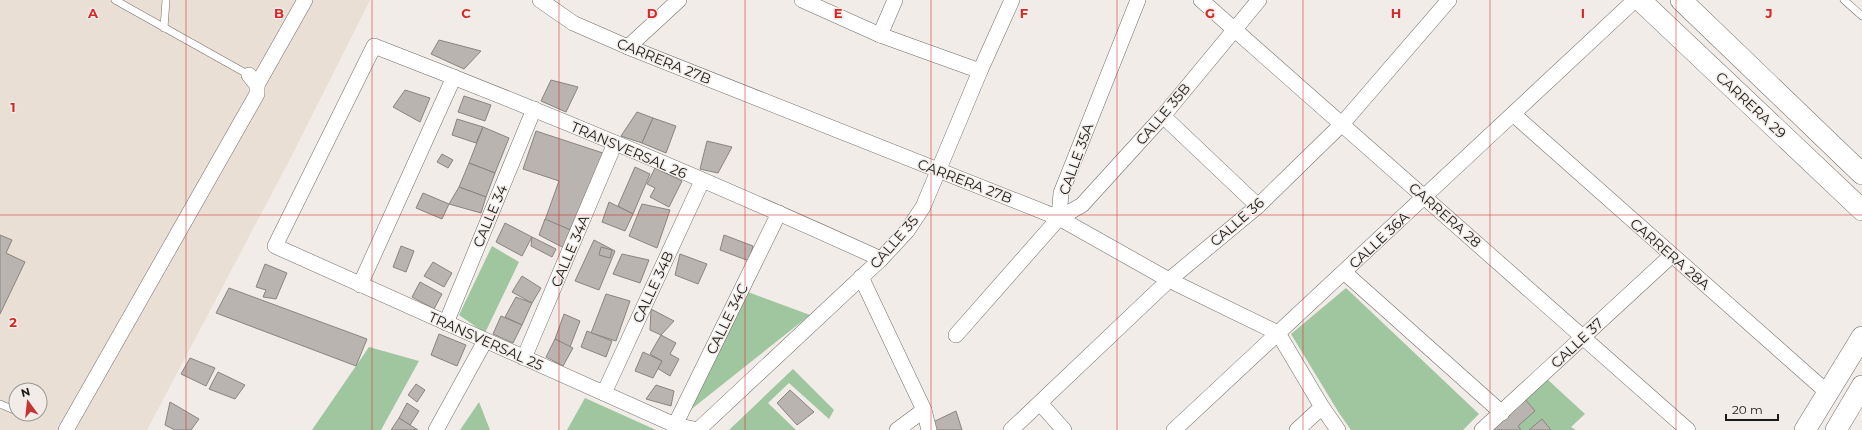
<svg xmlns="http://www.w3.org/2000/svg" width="1862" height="430" font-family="Montserrat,sans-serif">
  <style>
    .built { fill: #eadfd4; fill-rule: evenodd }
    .green { fill: #a0c6a0 }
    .building { fill: #b9b4b0; stroke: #88847f }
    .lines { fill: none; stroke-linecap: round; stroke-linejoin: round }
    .service-casing { stroke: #726e6a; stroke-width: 8 }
    .minor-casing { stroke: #726e6a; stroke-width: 16 }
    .secondary-casing { stroke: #726e6a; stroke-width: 22 }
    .service { stroke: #fff; stroke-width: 7 }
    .minor { stroke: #fff; stroke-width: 15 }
    .secondary { stroke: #fff; stroke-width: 21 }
    .grid { fill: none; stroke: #d62828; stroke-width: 1; stroke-opacity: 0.55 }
    .labels { text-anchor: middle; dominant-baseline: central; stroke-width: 3; stroke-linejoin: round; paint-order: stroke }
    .street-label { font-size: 14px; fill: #1d1b1a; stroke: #f1ece7 }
    .grid-label { font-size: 13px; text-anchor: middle; font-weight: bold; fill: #d62828; stroke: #f1ece7; stroke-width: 3; stroke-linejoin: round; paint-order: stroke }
  </style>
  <rect width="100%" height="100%" fill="#f1ece7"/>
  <path class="built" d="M0,0h370l-81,161 -142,269h-147zM16,390h24v24h-24z"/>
  <g class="green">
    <polygon points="492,246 519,262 485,333 459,315"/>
    <polygon points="1346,288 1479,414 1463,430 1351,430 1339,413 1291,334"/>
    <polygon points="748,292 810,315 684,415"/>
    <polygon points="369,347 419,361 381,430 312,430"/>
    <polygon points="793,369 834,410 829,419 789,383 768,403 796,430 729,430"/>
    <polygon points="1547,379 1585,414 1571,427 1576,430 1491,430"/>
    <polygon points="585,398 656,430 567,430"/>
    <polygon points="479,402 490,430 460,430"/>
  </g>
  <g class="building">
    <polygon points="439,40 481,51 464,69 431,54"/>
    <polygon points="551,80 578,87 566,112 541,101"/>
    <polygon points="405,90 430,98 420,122 393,107"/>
    <polygon points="464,96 491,105 485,121 458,112"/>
    <polygon points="637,112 653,118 642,143 621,136"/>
    <polygon points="653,118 676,126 666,153 642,143"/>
    <polygon points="457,119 483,127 476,143 452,135"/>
    <polygon points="483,127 509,138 495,173 469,163"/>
    <polygon points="536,131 606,154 573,231 545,220 559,181 523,169"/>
    <polygon points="707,141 732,147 718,173 700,169"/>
    <polygon points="442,154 453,160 448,168 437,162"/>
    <polygon points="469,163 495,173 486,197 459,187"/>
    <polygon points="635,167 650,174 633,214 618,206"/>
    <polygon points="655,168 682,181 669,207 650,197 655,188 647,184"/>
    <polygon points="459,187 486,197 481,213 449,204"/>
    <polygon points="423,193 449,204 442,219 416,208"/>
    <polygon points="609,202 633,214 625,231 602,222"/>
    <polygon points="642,204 670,210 657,248 629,236"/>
    <polygon points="545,219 573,231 564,248 539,235"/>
    <polygon points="505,223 532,237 522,256 496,242"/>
    <polygon points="0,235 12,240 6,253 25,262 0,314"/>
    <polygon points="724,235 753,246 749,261 720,250"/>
    <polygon points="532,237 556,249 552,257 531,246"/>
    <polygon points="594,240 615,251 599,290 575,281"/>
    <polygon points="401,246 414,251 406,272 393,267"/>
    <polygon points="601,247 612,250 610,258 599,255"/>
    <polygon points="622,254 649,260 640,283 613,274"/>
    <polygon points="680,254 707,264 698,284 675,275"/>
    <polygon points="433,262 452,273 444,287 424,276"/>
    <polygon points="265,264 287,273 276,299 263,297 266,290 256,287"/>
    <polygon points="522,276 541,288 532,303 512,292"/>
    <polygon points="420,282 442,294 434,309 412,297"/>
    <polygon points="229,288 367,339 356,366 216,313"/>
    <polygon points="606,294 630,301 616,341 591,333"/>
    <polygon points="516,297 532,303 522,325 505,317"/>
    <polygon points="651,309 674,321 661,335 650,330"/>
    <polygon points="564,314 580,321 570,347 555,339"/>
    <polygon points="501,316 522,325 513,343 493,334"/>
    <polygon points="587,331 612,341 606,357 581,347"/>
    <polygon points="439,334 466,345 457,366 431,355"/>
    <polygon points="661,335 676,343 670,354 679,359 670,376 657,368 662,361 650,354"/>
    <polygon points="555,339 573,348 563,366 546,357"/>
    <polygon points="643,352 662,361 653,378 635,371"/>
    <polygon points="190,358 215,368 206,386 181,374"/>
    <polygon points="218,372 245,385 235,399 209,389"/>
    <polygon points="416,384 425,390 417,402 408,395"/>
    <polygon points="656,385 674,391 671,406 646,399"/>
    <polygon points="790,390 814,412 797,425 777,403"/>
    <polygon points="1525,399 1535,411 1518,426 1521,430 1491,430"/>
    <polygon points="170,402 199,419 191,430 175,430 165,425"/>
    <polygon points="407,403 419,411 410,425 399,418"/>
    <polygon points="956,411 962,430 936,430 933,422"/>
    <polygon points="399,418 410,425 418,430 391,430"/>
    <polygon points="1542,419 1551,430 1529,430"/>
  </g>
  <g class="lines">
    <defs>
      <g id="service">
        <polyline points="115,0 249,75"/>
        <polyline points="1844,0 1862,16"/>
        <polyline points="164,28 166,0"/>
        <polyline points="0,404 14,410"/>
      </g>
      <g id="minor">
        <polyline points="540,0 573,23 628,47 1059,218 1169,280 1278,333 1322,407 1338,430"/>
        <polyline points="802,0 880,35 980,71"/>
        <polyline points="1201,0 1688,430"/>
        <polyline points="880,35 895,0"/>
        <polyline points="628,47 679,0"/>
        <polyline points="257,85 305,0"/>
        <polyline points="1513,114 1828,393"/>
        <polyline points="1163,116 1258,206"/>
        <polyline points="1059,218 1082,205 1163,116 1259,0"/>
        <polyline points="1344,272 1502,413"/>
        <polyline points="861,277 924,410 929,430"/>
        <polyline points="360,285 454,77"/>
        <polyline points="446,323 534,109"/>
        <polyline points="956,335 1059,218 1061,193 1138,0"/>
        <polyline points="524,358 615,143"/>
        <polyline points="604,393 702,181"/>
        <polyline points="1040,403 1064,430"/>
        <polyline points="675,425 779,213"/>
        <polyline points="66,430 257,94 257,85 249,75"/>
        <polyline points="436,430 485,341"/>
        <path d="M698,430l-23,-5 -400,-179 99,-200c171,66 340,137 507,213"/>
        <polyline points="698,430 881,259 907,231 923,207 980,71 1012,0"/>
        <polyline points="897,430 924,410"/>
        <polyline points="1011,430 1169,280 1258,206 1342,124 1449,0"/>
        <polyline points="1174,430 1635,0"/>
        <polyline points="1297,430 1322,407"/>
        <polyline points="1482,430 1672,255"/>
      </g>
      <g id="secondary">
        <polyline points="1640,0 1862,210"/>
        <polyline points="1681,0 1862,174"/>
        <polyline points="1805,430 1862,337"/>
        <polyline points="1836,430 1862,386"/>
      </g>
    </defs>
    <use href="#service" class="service-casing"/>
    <use href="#minor" class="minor-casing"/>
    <use href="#secondary" class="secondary-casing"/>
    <use href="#service" class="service"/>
    <use href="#minor" class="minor"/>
    <use href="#secondary" class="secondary"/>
  </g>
  <path class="grid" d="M186,0v430M372,0v430M559,0v430M745,0v430M931,0v430M1117,0v430M1303,0v430M1490,0v430M1676,0v430M0,215h1862"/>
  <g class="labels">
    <g class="street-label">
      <text transform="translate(664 61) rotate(22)">CARRERA 27B</text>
      <text transform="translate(1751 105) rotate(43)">CARRERA 29</text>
      <text transform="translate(1163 114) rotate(-50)">CALLE 35B</text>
      <text transform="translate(629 150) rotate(23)">TRANSVERSAL 26</text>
      <text transform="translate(1076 159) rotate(-70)">CALLE 35A</text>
      <text transform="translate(965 181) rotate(21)">CARRERA 27B</text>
      <text transform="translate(1445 215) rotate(41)">CARRERA 28</text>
      <text transform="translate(490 216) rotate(-67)">CALLE 34</text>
      <text transform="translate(1237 222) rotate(-41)">CALLE 36</text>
      <text transform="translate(1379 240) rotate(-43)">CALLE 36A</text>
      <text transform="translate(894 242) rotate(-49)">CALLE 35</text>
      <text transform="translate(570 251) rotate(-67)">CALLE 34A</text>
      <text transform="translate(1670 254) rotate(41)">CARRERA 28A</text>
      <text transform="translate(653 287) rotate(-65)">CALLE 34B</text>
      <text transform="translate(727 319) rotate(-64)">CALLE 34C</text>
      <text transform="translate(486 341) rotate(24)">TRANSVERSAL 25</text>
      <text transform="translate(1577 343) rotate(-43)">CALLE 37</text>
    </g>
  </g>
  <g class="grid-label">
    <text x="93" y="18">A</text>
    <text x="279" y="18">B</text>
    <text x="466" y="18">C</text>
    <text x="652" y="18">D</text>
    <text x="838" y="18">E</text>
    <text x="1024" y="18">F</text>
    <text x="1210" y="18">G</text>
    <text x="1396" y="18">H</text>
    <text x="1583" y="18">I</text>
    <text x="1769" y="18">J</text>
    <text x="13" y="112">1</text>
    <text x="13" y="327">2</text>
  </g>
  <g transform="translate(28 402) rotate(345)"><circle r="19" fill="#f1ece7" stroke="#9c9895"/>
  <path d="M0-3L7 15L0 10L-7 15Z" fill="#c33434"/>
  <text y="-6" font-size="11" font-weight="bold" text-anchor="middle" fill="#1d1b1a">N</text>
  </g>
  <path d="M1726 414v6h52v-6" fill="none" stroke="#1d1b1a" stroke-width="2"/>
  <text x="1732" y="414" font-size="12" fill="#1d1b1a" stroke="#f1ece7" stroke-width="3" paint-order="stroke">20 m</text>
</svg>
